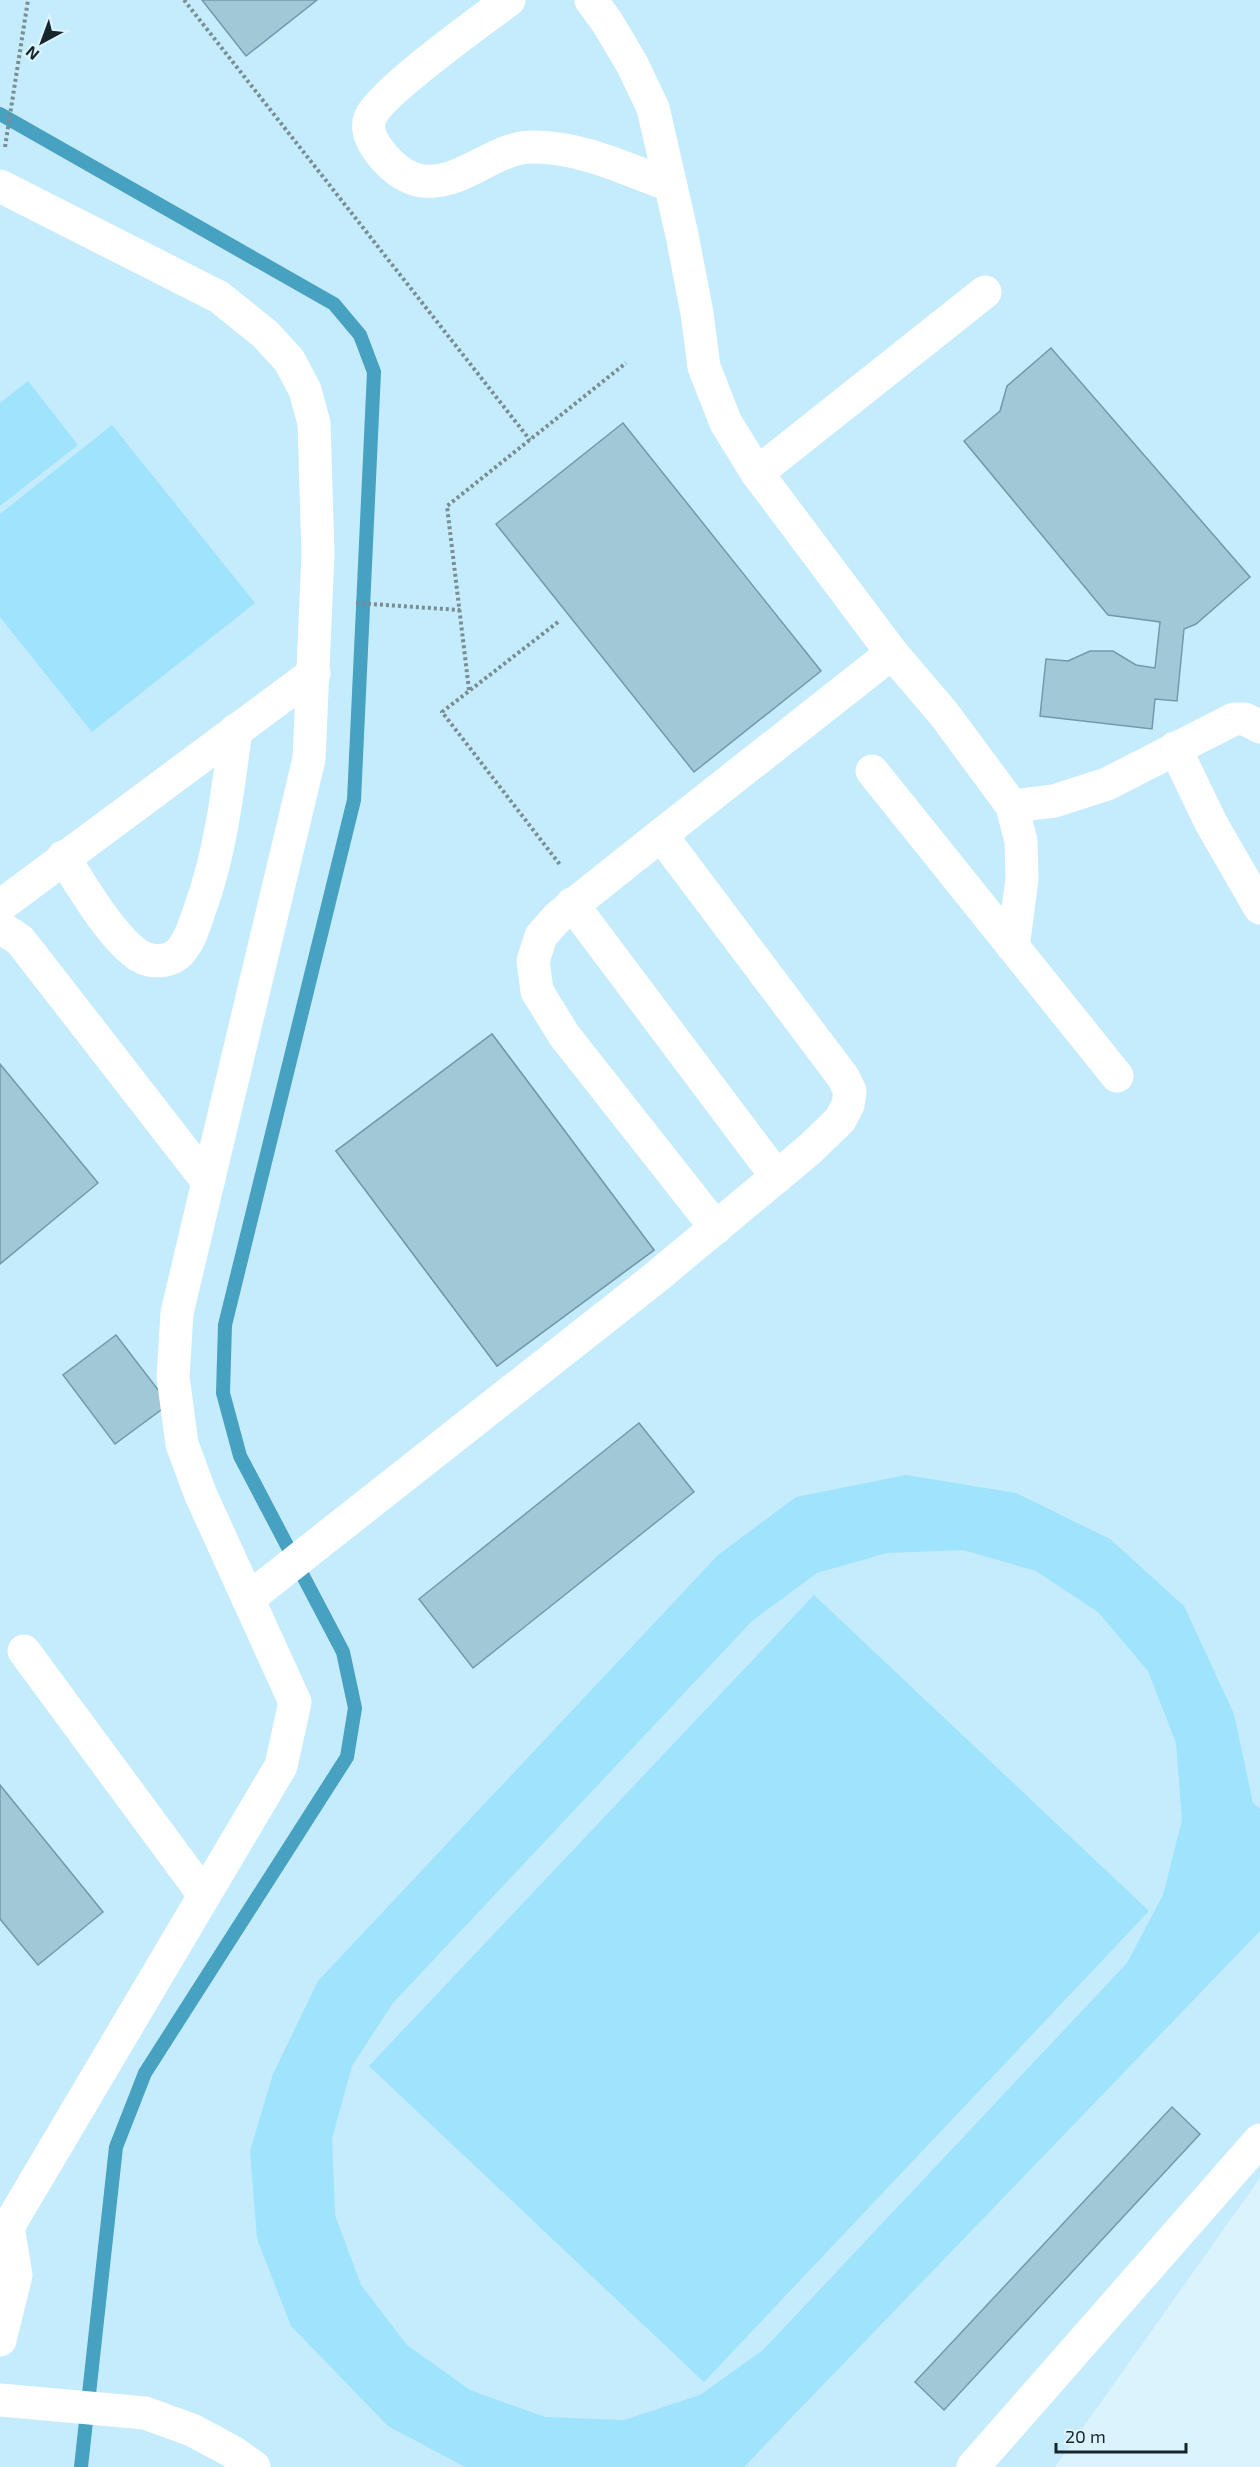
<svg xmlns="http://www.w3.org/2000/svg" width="1260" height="2467" font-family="'Exo 2',sans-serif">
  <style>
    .built { fill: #c5ecfc }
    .green { fill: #9fe3fd; fill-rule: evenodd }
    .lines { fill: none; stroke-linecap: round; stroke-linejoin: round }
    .stream { stroke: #47a1c1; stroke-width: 14 }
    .building { fill: #a0c8d7; stroke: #739aa9; stroke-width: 1.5 }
    .path { stroke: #798d94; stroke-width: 4; stroke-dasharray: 3 3; stroke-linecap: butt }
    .minor { stroke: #fff; stroke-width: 33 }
  </style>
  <rect width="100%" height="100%" fill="#dbf3fd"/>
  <polygon class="built" points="0,0 1260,0 1260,2178 1055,2467 0,2467"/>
  <g class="green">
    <polygon points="28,381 78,445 0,506 0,403"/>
    <polygon points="112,425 255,603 92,732 0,617 0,514"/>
    <path d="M906,1475l110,18 94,46 74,67 50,108 19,89 7,6v122l-516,536h-279l-77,-41 -97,-100 -34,-87 -7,-88 23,-77 45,-93 400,-426 78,-58zM963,1550l73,21 62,41 50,59 28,72 6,77 -19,75 -36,68 -364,387 -63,45 -76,25 -79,-3 -75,-27 -63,-45 -46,-60 -26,-70 -3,-76 20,-73 41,-63 359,-382 65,-48 70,-20z"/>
    <polygon points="814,1595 1149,1911 704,2382 369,2066"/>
  </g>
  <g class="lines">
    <polyline class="stream" points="0,114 334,304 360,335 374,372 354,800 225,1325 223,1393 240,1456 343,1652 355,1708 347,1757 145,2073 116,2147 81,2467"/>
  </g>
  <g class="building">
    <polygon points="202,0 317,0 246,56"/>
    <polygon points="1051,348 1250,577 1196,624 1184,629 1177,701 1155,699 1152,729 1040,716 1046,659 1068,661 1090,651 1113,651 1136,665 1155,668 1160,622 1108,615 964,441 1000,411 1007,386"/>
    <polygon points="623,423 821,671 694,772 496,524"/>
    <polygon points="492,1034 654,1250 497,1366 336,1151"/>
    <polygon points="492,1034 654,1250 497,1366 336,1151"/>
    <polygon points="0,1064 98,1183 0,1264"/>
    <polygon points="116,1335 169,1404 115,1444 63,1375"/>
    <polygon points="639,1423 694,1492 473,1668 419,1599"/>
    <polygon points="0,1785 103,1912 38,1965 0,1919"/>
    <polygon points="1172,2107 1200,2134 944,2410 915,2382"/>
  </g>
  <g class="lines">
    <g class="path">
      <polyline points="184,0 530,440"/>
      <polyline points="5,147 28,0"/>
      <polyline points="356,603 460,610"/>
      <polyline points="558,622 442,712 561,866"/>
      <polyline points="469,690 447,506 626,363"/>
    </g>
    <g class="minor">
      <path d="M509,0c-26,19 -130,94 -139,118 -5,13 4,27 12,37 11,13 24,24 41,26 40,4 70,-33 108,-34 48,-1 96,22 140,39"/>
      <polyline points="591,0 607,22 632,64 653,108 682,235 697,313 704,367 726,423 757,473 892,653"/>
      <polyline points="0,186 219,297 265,334 289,360 305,390 314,423 318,554 309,759 208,1182"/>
      <polyline points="757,473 985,292"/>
      <polyline points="1175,748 1211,823 1260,908"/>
      <polyline points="872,771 1117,1076"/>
      <polyline points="1012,806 1021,841 1022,879 1013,947"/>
      <polyline points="661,835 558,917 541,936 533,961 537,991 564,1035 716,1228"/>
      <path d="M63,857c19,28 47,79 75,98 14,9 35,8 45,-7 9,-12 13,-28 18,-42 20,-56 27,-117 35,-176"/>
      <polyline points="572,904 777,1177"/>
      <polyline points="0,906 314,673"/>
      <polyline points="0,927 20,940 208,1182 177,1313 173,1377 182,1444 200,1493 295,1702 281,1766 8,2227 0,2237"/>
      <polyline points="248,1599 655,1278 810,1149 840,1120 848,1105 850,1091 843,1077 661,835 892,653 944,714 1012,806 1054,801 1107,784 1234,719 1245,719 1260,727"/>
      <polyline points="24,1651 204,1895"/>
      <polyline points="0,2340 16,2275 8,2227"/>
      <polyline points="0,2400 145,2413 192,2430 233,2452 254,2467"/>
      <polyline points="973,2467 1260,2140"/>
    </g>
  </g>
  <g transform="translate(42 42) rotate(221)" stroke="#dbf3fd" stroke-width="4.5" paint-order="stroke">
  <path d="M0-4.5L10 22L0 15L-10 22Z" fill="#16262b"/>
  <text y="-9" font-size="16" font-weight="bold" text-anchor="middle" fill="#16262b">N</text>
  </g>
  <path d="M1056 2443v9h130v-9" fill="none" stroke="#16262b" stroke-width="3"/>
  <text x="1065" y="2443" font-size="18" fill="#16262b" stroke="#dbf3fd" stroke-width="4.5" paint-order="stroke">20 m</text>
</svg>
